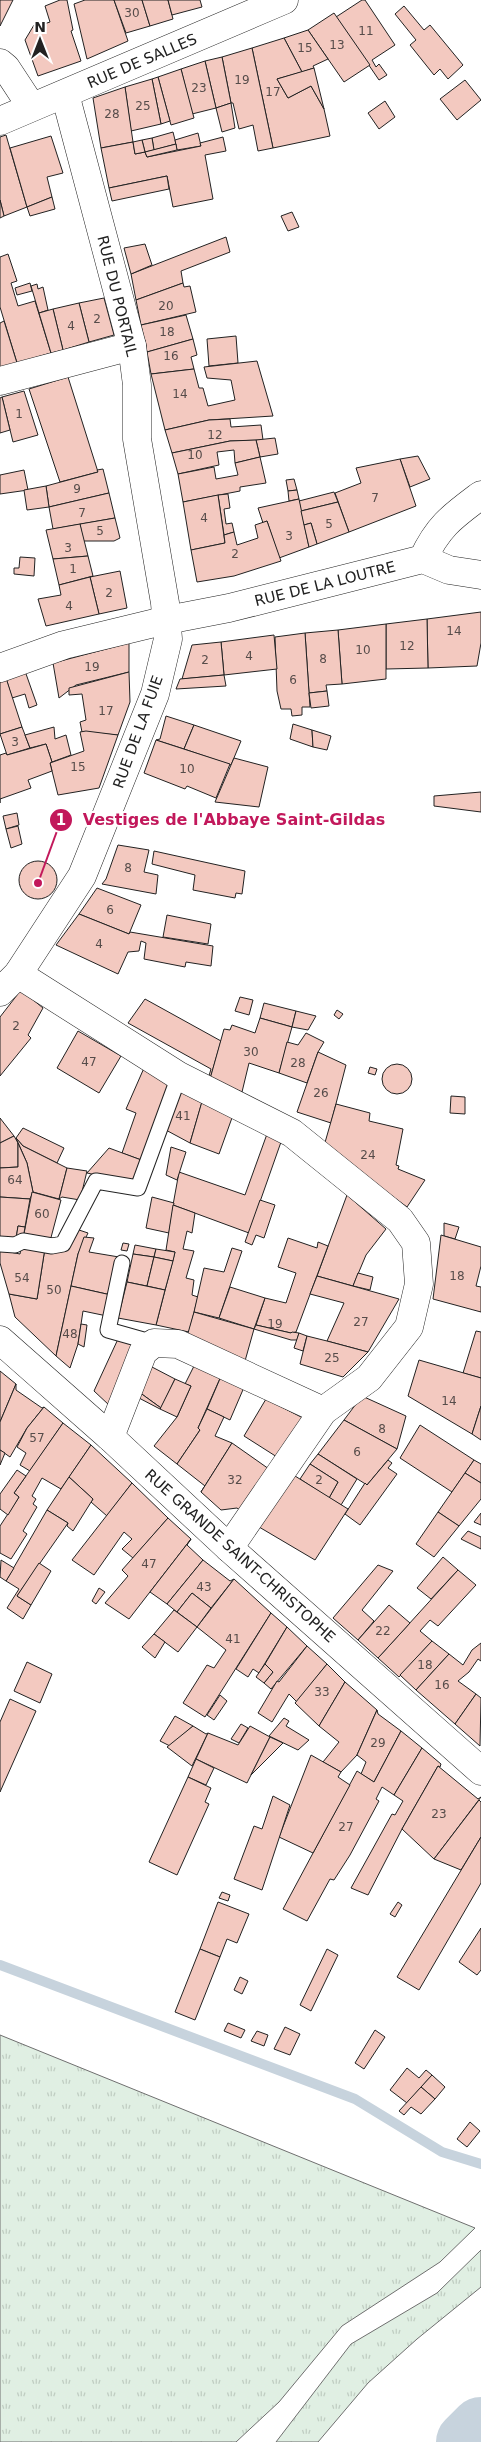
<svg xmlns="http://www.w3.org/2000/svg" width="481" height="2442" font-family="'DejaVu Sans',sans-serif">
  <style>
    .grass { fill: url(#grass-tufts); stroke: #6f6f6f }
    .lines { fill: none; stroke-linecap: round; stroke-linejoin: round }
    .stream { stroke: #c7d3dd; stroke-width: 10 }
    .river { stroke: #c7d3dd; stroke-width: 62 }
    .building { fill: #f3c9c0; stroke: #222 }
    .lane-casing { stroke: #222; stroke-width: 17 }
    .street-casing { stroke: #222; stroke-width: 29 }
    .lane { stroke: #fff; stroke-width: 15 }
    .street { stroke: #fff; stroke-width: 28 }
    .labels { text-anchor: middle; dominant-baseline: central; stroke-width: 4; stroke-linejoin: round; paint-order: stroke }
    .number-label { font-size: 12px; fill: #564c4a }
    .street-label { font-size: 15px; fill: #222; stroke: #fff }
    .leader { fill: none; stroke: #c2185b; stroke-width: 2 }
    .callout-dot { fill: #c2185b; stroke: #fff; stroke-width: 2 }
    .mark-label { font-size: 15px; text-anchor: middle; font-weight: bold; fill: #fff }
    .callout-label { font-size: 16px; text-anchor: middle; font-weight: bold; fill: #c2185b; stroke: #fff; stroke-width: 4; stroke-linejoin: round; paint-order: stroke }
  </style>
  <defs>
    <pattern id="grass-tufts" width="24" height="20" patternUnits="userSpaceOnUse" patternTransform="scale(1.25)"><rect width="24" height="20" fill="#e0efe3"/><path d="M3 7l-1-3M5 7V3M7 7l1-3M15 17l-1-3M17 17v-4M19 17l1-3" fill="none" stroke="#c0cdc2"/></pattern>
  </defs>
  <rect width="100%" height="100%" fill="#fff"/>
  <g class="grass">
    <polygon points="0,2035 475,2228 440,2262 342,2326 279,2402 236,2442 0,2442"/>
    <polygon points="481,2250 481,2287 417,2339 368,2383 318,2442 276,2442 351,2344 437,2293"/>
  </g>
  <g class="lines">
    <polyline class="stream" points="0,1965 355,2099 442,2152 481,2164"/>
    <polyline class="river" points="467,2442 481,2428"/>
  </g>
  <g class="building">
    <polygon points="0,0 13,0 0,26"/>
    <polygon points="60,0 67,0 73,30 71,31 81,61 38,76 25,40 34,25 35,27 50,22 45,6"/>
    <polygon points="85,0 114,0 128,41 87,59 74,4"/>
    <polygon points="114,0 142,0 150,26 126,33"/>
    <polygon points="142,0 168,0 173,19 150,26"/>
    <polygon points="168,0 200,0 202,7 172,15"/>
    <polygon points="362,0 365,0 395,45 372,60 376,67 379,64 387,75 379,80 336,17"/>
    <polygon points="404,6 424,30 430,25 463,65 448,79 440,69 434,75 410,45 416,40 395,14"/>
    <polygon points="334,13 370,65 344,82 308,30"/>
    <polygon points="308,30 328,59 313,66 314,68 302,72 284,38"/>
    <polygon points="284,38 302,72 277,79 288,98 311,86 324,109 330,136 273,148 252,48"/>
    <polygon points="252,48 273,148 258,151 253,125 239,129 233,103 231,103 222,57"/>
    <polygon points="222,57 231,103 216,108 205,61"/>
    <polygon points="205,61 216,108 192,114 181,69"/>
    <polygon points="314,68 324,109 311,86 288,98 277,79"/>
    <polygon points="181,69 194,118 171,125 158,77"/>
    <polygon points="158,77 170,121 161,124 152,79"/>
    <polygon points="152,79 161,124 131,131 125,87"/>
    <polygon points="465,80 481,100 457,120 440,99"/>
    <polygon points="125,87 133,142 101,148 93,98"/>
    <polygon points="385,101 395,117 379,129 368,113"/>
    <polygon points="231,103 235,128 222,132 216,108"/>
    <polygon points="173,132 176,144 154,150 152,138"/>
    <polygon points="198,133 201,146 177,150 175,140"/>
    <polygon points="6,135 27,207 4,216 0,200 0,137"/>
    <polygon points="51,136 63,173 47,177 52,197 27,207 10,148"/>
    <polygon points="223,137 226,151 205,155 213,199 173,207 167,176 109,188 101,148 133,142 135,154 145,152 147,157 201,146 200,143"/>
    <polygon points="152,138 154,150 145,152 142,140"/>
    <polygon points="142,140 145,152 135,154 133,142"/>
    <polygon points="176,144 177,150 147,157 145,152"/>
    <polygon points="167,176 169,189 112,201 109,188"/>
    <polygon points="52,197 55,209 30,216 27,207"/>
    <polygon points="0,200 4,216 0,218"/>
    <polygon points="292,212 299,227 288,231 281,216"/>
    <polygon points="226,237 230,252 181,271 183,283 136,300 131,274"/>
    <polygon points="145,244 152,265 131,274 124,248"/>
    <polygon points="8,254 17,281 11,283 18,306 35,301 51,353 17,363 0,307 0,257"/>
    <polygon points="30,283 32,291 17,295 15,288"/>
    <polygon points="183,283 184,287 190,286 196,312 141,325 136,300"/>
    <polygon points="37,284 38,289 43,287 48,310 39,313 31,286"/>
    <polygon points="104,298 114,335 89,342 79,303"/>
    <polygon points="79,303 89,342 63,350 53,309"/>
    <polygon points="53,309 63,350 51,353 39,313"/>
    <polygon points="186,315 193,339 147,352 141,325"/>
    <polygon points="4,321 17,363 0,368 0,323"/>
    <polygon points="236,336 238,363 209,366 207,339"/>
    <polygon points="193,339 197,355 191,357 194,369 151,374 147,352"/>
    <polygon points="257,361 273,416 209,420 165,430 151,374 194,369 199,388 203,388 208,406 235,400 231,380 207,378 204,367"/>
    <polygon points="68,377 98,472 60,482 29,389"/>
    <polygon points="24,391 38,435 13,442 2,397"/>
    <polygon points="2,397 10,430 0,433 0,398"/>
    <polygon points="230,419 231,427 261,425 263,440 230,441 172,453 165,430 209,420"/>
    <polygon points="275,438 278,454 260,457 256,440"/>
    <polygon points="256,440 260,457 235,463 234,450 217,452 219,465 178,474 172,453 230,441"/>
    <polygon points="418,456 430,479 410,487 400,459"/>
    <polygon points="260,457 266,483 240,487 240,491 183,502 178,474 214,467 216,479 238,475 235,463"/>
    <polygon points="400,459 416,506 349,532 335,493 361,483 356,468"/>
    <polygon points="103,469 109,493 49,507 46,486 98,472 97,470"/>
    <polygon points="24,470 28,490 0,494 0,475"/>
    <polygon points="294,479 297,490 288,491 286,480"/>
    <polygon points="46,486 49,507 27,510 24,490"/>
    <polygon points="297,490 299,499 289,501 288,491"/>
    <polygon points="334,492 338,502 301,511 299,501"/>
    <polygon points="109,493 115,518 53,529 49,507"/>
    <polygon points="228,494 230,508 224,509 226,524 232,523 234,532 224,535 218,495"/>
    <polygon points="218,495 225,543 191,550 183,502"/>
    <polygon points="299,499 309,547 279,558 267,521 263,523 258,508"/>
    <polygon points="338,502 349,532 317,544 311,523 304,525 301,511"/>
    <polygon points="115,518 120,538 114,541 83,541 80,524"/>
    <polygon points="267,521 281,561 234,576 197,582 191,550 225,543 224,535 234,532 237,545 258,538 255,525"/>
    <polygon points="311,523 317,544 309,547 304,525"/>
    <polygon points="80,524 88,556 53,559 46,530"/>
    <polygon points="88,556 93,576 59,585 53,559"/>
    <polygon points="20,557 35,558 34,576 14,574 14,568 19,568"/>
    <polygon points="120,571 127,608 99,614 90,577"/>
    <polygon points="90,577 99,614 46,626 38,599 61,595 59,585"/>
    <polygon points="481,612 481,643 477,666 428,668 427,619"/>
    <polygon points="427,619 428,668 386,669 386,624"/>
    <polygon points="386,624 386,679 342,684 338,630"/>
    <polygon points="338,630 342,684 326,685 327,691 309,693 305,633"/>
    <polygon points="305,633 310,707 302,707 302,715 292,716 291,709 281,709 277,691 275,637"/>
    <polygon points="274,635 277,669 224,675 221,642"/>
    <polygon points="221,642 224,675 182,679 192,645"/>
    <polygon points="129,643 129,672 76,685 59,698 53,663"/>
    <polygon points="25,671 37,705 29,708 25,694 12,698 6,678"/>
    <polygon points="129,672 130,702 118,735 82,732 80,722 86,720 82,694 69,695 69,688"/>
    <polygon points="224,675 226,686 176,689 180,679"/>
    <polygon points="6,678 22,727 0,734 0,681"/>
    <polygon points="327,691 329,706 311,708 309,693"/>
    <polygon points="166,716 194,725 184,749 156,740 160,739"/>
    <polygon points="293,724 312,730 313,747 290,739"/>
    <polygon points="194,725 241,741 231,765 184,749"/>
    <polygon points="22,727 30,748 7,755 0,734"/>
    <polygon points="54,727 55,739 66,735 71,755 52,762 46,744 30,748 25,735"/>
    <polygon points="312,730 331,736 327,750 313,747"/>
    <polygon points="86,731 118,735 99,788 58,795 50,763 84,751 80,732"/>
    <polygon points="156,740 230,764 216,798 187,786 185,789 144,773"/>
    <polygon points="46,744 52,762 50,763 52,771 28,780 31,788 0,799 0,803 0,755 6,753 7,755"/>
    <polygon points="234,758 268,767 259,807 215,802"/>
    <polygon points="481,792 481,812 434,806 434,796"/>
    <polygon points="17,813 19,825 6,829 3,816"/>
    <polygon points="18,826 22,844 11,848 6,829"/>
    <polygon points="118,845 149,850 144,872 158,875 156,894 102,884 106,879"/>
    <polygon points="154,851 245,871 242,894 236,893 235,898 193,890 195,875 152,864"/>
    <circle cx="38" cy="880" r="19"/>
    <polygon points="97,888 141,905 129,934 79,914"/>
    <polygon points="79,914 129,934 130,932 213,946 211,966 186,962 185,967 144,959 146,943 141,941 139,951 128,952 118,974 56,945"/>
    <polygon points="167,915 211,924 208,944 163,937"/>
    <polygon points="21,990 43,1008 28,1035 31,1038 0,1076 0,1017"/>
    <polygon points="240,997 253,1000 249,1015 235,1011"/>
    <polygon points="145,999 221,1041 210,1079 208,1079 211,1069 128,1023"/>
    <polygon points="264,1003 296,1011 292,1027 260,1018"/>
    <polygon points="337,1010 343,1014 339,1019 334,1015"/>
    <polygon points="296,1011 316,1016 308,1030 292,1027"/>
    <polygon points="260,1018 292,1027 279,1073 249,1063 242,1092 210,1079 224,1029 230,1030 232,1025 255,1033"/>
    <polygon points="78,1031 121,1056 99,1093 57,1068"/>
    <polygon points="306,1033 324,1042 318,1052 307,1083 279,1073 287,1042 298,1045"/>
    <polygon points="318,1052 346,1065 331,1123 297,1112"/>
    <circle cx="397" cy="1079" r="15"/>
    <polygon points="370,1067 377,1069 375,1075 368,1073"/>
    <polygon points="144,1068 173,1084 144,1161 122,1153 136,1113 126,1109"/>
    <polygon points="178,1089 202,1102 190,1143 164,1129"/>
    <polygon points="451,1096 465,1097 465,1114 450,1113"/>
    <polygon points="203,1098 233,1115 219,1154 190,1143"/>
    <polygon points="336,1104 370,1113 369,1121 403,1129 396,1165 399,1166 398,1169 425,1180 407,1207 324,1146"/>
    <polygon points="0,1118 14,1136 0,1143"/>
    <polygon points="23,1128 64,1148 57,1163 23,1146 16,1138"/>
    <polygon points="267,1134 281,1142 249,1233 173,1205 179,1172 245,1195"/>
    <polygon points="14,1136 18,1143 18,1167 0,1168 0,1143"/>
    <polygon points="16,1138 23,1146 67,1168 59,1199 33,1192 27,1163"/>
    <polygon points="18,1143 27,1163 33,1192 30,1199 0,1197 0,1168 18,1167"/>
    <polygon points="171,1147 186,1152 177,1180 166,1175"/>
    <polygon points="109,1148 144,1161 137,1184 87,1173"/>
    <polygon points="67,1168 87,1171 80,1200 62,1197 59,1199"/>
    <polygon points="32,1192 61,1200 49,1245 23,1239"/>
    <polygon points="347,1195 386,1229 366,1255 353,1286 317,1276"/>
    <polygon points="0,1197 30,1199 25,1227 18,1226 16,1239 0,1237"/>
    <polygon points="152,1197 174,1203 169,1233 146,1228"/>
    <polygon points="260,1200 275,1205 264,1238 256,1235 252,1245 245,1242"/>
    <polygon points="173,1205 195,1213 192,1233 187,1231 183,1249 194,1251 186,1278 194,1280 192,1295 198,1297 189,1332 156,1325 175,1252 166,1250"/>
    <polygon points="444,1223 459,1227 455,1239 444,1236"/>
    <polygon points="18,1226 25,1227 23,1239 16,1239"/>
    <polygon points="76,1229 88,1233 78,1254 56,1356 15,1317 9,1294 37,1299 45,1248"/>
    <polygon points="441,1235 481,1247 481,1266 476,1286 481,1287 481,1312 433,1299"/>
    <polygon points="84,1237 94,1238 89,1252 119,1257 111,1295 71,1286 78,1254"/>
    <polygon points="288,1238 317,1248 318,1242 328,1246 296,1332 291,1333 256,1325 265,1298 286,1303 296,1273 278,1267"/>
    <polygon points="22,1243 45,1248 37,1299 9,1294 0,1263 0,1250 20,1254"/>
    <polygon points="123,1243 129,1244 127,1251 121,1250"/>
    <polygon points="135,1245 156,1249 154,1257 133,1254"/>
    <polygon points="232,1248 242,1251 219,1318 194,1312 204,1268 224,1272"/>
    <polygon points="156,1249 175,1252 173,1261 154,1257"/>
    <polygon points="133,1254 154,1257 147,1286 127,1282"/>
    <polygon points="154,1257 173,1261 165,1290 147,1286"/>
    <polygon points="358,1273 373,1277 370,1290 353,1286"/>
    <polygon points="317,1276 399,1299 368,1352 327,1341 344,1303 310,1294"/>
    <polygon points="127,1282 165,1290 156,1325 118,1318"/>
    <polygon points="71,1286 111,1295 107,1316 83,1311 78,1344 70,1368 56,1356"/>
    <polygon points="230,1287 265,1298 254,1329 219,1318"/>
    <polygon points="194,1312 254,1329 245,1361 186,1340"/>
    <polygon points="81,1324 87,1325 84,1347 78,1344"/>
    <polygon points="256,1325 291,1333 292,1332 299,1333 297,1340 291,1340 254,1329"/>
    <polygon points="476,1331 481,1332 481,1378 463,1373"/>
    <polygon points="299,1333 307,1336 303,1351 294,1348"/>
    <polygon points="307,1336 327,1341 368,1352 343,1377 300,1364"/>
    <polygon points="118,1339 138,1344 109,1405 94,1391"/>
    <polygon points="419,1360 481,1378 481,1406 472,1434 408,1396"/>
    <polygon points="196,1362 222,1374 198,1428 200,1430 177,1464 154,1446 177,1417 191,1386 185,1384"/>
    <polygon points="152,1367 175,1379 161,1408 139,1392"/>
    <polygon points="0,1371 16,1384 0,1422"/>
    <polygon points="222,1374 245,1385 230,1420 207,1409"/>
    <polygon points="175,1379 191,1386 177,1417 160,1409"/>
    <polygon points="16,1384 16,1390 42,1408 44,1407 27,1428 10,1457 0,1450 0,1422"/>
    <polygon points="139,1392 161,1408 160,1409 137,1397"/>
    <polygon points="362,1396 406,1416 397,1449 344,1420"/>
    <polygon points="266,1399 303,1418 277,1457 244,1436"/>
    <polygon points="481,1406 481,1440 472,1434"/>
    <polygon points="44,1407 63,1423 30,1471 20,1465 26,1453 17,1447 27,1428"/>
    <polygon points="207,1409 224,1417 215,1436 232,1443 201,1492 205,1486 177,1464 200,1430 198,1428"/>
    <polygon points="344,1420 397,1449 367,1485 318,1454"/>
    <polygon points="63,1423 91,1445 61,1489 42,1478 32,1496 36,1499 33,1504 37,1507 23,1531 27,1534 11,1559 0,1553 0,1526 19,1497 14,1493"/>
    <polygon points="420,1425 474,1460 452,1492 400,1458"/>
    <polygon points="232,1443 269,1469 242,1512 237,1508 221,1510 201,1492"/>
    <polygon points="91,1445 132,1483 107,1516 91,1502 93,1499 69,1477"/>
    <polygon points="0,1450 5,1453 0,1465"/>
    <polygon points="318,1454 357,1479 341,1505 329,1498 338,1482 310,1464"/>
    <polygon points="388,1460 392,1463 388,1468 397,1474 360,1525 345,1514 365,1483 367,1485"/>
    <polygon points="474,1460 481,1464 481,1483 465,1473"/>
    <polygon points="310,1464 338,1482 329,1498 300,1479"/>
    <polygon points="17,1470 26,1476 14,1493 19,1497 8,1515 0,1509 0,1494"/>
    <polygon points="287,1471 348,1509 315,1560 254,1524"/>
    <polygon points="465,1473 481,1483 481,1499 459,1526 438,1512"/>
    <polygon points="69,1477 93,1499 73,1531 67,1526 68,1523 47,1510"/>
    <polygon points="132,1483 168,1518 133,1558 122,1549 132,1539 124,1532 94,1575 72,1560"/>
    <polygon points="47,1510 68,1523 17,1596 31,1605 23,1619 7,1608 19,1589 6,1581"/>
    <polygon points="438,1512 459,1526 434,1557 416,1544"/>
    <polygon points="481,1513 481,1525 474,1522"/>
    <polygon points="168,1518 191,1539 129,1619 105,1603 128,1576 122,1570"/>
    <polygon points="468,1531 481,1537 481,1549 461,1539"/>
    <polygon points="191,1539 187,1545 203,1560 167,1604 150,1592"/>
    <polygon points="443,1557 458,1570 431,1599 417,1588"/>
    <polygon points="1,1560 14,1568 6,1581 0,1577"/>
    <polygon points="203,1560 230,1581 234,1579 211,1608 192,1593 177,1612 167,1604"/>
    <polygon points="39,1563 51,1571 31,1605 17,1596"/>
    <polygon points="378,1565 393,1571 362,1610 374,1621 358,1640 333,1618"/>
    <polygon points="458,1570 476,1585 438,1626 430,1620 420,1631 432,1641 399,1677 378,1658"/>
    <polygon points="234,1579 271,1613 205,1717 183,1703 207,1665 214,1668 226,1650 197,1627"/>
    <polygon points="99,1588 105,1592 96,1604 92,1601"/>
    <polygon points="192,1593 211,1608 197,1627 177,1612"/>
    <polygon points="389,1605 410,1623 378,1658 358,1640"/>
    <polygon points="174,1610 197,1627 178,1652 154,1634"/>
    <polygon points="271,1613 287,1627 259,1673 253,1669 248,1677 236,1669"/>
    <polygon points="287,1627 307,1646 271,1689 264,1683 273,1672 265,1664"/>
    <polygon points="154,1634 165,1642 155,1658 142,1647"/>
    <polygon points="432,1641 449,1654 416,1690 400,1675"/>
    <polygon points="481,1643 481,1661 478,1659 469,1672 458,1681 476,1694 455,1724 416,1690 449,1654 463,1665 472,1650"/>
    <polygon points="307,1646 327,1664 297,1702 289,1694 272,1722 258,1713 277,1681 279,1682"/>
    <polygon points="27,1662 52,1674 40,1703 14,1691"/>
    <polygon points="265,1664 273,1672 264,1683 256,1677"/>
    <polygon points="327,1664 345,1682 319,1726 295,1703"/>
    <polygon points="345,1682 377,1710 357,1755 341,1772 323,1762 339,1742 319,1726"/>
    <polygon points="476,1694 481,1698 480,1746 455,1724"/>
    <polygon points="220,1695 227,1701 214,1720 207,1715"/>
    <polygon points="10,1699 36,1711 0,1792 0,1722"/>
    <polygon points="377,1710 378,1714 401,1731 374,1782 361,1774 366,1762 357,1755"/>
    <polygon points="175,1716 193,1726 170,1746 160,1741"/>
    <polygon points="284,1718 289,1721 286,1726 309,1740 298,1750 269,1736"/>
    <polygon points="241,1724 248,1728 239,1743 231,1739"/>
    <polygon points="193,1726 206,1734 208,1733 192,1766 167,1747"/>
    <polygon points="250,1726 270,1737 247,1783 196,1759 208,1733 238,1745"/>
    <polygon points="401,1731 422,1748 394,1795 382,1787 376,1799 379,1801 350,1855 334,1880 330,1879 307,1921 283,1909 357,1771 374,1782"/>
    <polygon points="270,1737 283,1743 251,1775"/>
    <polygon points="422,1748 441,1764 440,1767 438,1766 402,1829 368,1895 351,1888 392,1814 395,1815 403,1801 394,1795"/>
    <polygon points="311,1755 341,1772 338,1777 350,1785 313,1853 279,1837"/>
    <polygon points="196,1759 214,1768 206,1785 188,1777"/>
    <polygon points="438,1766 478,1799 481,1797 434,1859 402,1829"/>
    <polygon points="188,1777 211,1788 205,1802 209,1804 177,1875 149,1862"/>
    <polygon points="273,1796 290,1805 262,1890 234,1879 254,1826 262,1829"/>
    <polygon points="479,1800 481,1802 481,1837 461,1870 434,1859"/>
    <polygon points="481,1837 481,1883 419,1990 397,1977"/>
    <polygon points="222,1892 230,1895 228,1901 219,1898"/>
    <polygon points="218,1902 249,1914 237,1943 227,1939 220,1957 200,1949"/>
    <polygon points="398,1902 402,1905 395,1917 390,1914"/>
    <polygon points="481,1928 481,1970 477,1975 459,1962"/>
    <polygon points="200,1949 220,1957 195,2020 175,2012"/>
    <polygon points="327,1949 338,1955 311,2011 300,2005"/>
    <polygon points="240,1977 248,1981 242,1994 234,1990"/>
    <polygon points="228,2023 245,2030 241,2038 224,2031"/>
    <polygon points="285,2027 300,2034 290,2055 274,2049"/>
    <polygon points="375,2030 385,2037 364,2069 355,2063"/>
    <polygon points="257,2031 268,2035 264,2046 251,2041"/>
    <polygon points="407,2068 419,2078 426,2070 432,2075 407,2103 390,2090"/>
    <polygon points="432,2075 445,2087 435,2099 421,2087"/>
    <polygon points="421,2087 435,2099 421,2114 411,2107 404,2115 399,2111"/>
    <polygon points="470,2122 480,2131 467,2147 457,2139"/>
  </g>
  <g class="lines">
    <defs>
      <g id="lane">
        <polyline points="0,1244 15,1245 23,1241 52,1246 63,1244 96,1181 138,1188 179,1076"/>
        <polyline points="122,1263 108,1330 154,1343"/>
      </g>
      <g id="street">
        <polyline points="0,63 6,68 31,106"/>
        <polyline points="0,121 284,0"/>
        <polyline points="0,381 132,346"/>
        <path d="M423,559c15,-33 30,-43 58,-64"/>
        <polyline points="0,668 64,645 167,620 229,608 423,559 449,570 481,575"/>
        <polyline points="18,974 179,1076 292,1133 400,1220 416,1243 419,1284 409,1327 369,1378 323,1411 229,1548"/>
        <polyline points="0,992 18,974 82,876 155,694 168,639 165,603 137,439 137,385 132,346 65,94"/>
        <polyline points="0,1340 110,1437 229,1548 481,1771"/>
        <polyline points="110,1437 143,1352 154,1343 178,1344 323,1411"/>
      </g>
    </defs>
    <use href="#lane" class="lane-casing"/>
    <use href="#street" class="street-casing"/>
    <use href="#lane" class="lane"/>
    <use href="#street" class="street"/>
  </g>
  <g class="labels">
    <g class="number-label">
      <text x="132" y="13">30</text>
      <text x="366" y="31">11</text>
      <text x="337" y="45">13</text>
      <text x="305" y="48">15</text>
      <text x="242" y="80">19</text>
      <text x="199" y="88">23</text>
      <text x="273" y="92">17</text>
      <text x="143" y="106">25</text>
      <text x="112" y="114">28</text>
      <text x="166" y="306">20</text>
      <text x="97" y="319">2</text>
      <text x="71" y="326">4</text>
      <text x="167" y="332">18</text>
      <text x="171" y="356">16</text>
      <text x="180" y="394">14</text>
      <text x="19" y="414">1</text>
      <text x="215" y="435">12</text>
      <text x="195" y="455">10</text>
      <text x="77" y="489">9</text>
      <text x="375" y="498">7</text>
      <text x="82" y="513">7</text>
      <text x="204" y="518">4</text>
      <text x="329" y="524">5</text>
      <text x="100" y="531">5</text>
      <text x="289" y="536">3</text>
      <text x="68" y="548">3</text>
      <text x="235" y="554">2</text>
      <text x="73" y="569">1</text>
      <text x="109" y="593">2</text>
      <text x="69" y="606">4</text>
      <text x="454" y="631">14</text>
      <text x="407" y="646">12</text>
      <text x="363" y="650">10</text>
      <text x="249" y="656">4</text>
      <text x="323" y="659">8</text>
      <text x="205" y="660">2</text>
      <text x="92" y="667">19</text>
      <text x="293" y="680">6</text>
      <text x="106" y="711">17</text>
      <text x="15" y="742">3</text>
      <text x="78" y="767">15</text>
      <text x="187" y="769">10</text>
      <text x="128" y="868">8</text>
      <text x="110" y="910">6</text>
      <text x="99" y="944">4</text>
      <text x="16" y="1026">2</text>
      <text x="251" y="1052">30</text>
      <text x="89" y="1062">47</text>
      <text x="298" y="1063">28</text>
      <text x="321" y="1093">26</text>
      <text x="183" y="1116">41</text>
      <text x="368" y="1155">24</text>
      <text x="15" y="1180">64</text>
      <text x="42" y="1214">60</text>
      <text x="457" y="1276">18</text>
      <text x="22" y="1278">54</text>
      <text x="54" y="1290">50</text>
      <text x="361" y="1322">27</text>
      <text x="275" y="1324">19</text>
      <text x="70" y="1334">48</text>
      <text x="332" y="1358">25</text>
      <text x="449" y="1401">14</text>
      <text x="382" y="1429">8</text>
      <text x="37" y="1438">57</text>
      <text x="357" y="1452">6</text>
      <text x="235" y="1480">32</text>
      <text x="319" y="1480">2</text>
      <text x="149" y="1564">47</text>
      <text x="204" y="1587">43</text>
      <text x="383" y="1631">22</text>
      <text x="233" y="1639">41</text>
      <text x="425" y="1665">18</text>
      <text x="442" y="1685">16</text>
      <text x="322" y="1692">33</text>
      <text x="378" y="1743">29</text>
      <text x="439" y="1814">23</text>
      <text x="346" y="1827">27</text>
    </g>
    <g class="street-label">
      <text transform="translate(142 61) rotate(-23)">RUE DE SALLES</text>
      <text transform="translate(117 296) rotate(76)">RUE DU PORTAIL</text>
      <text transform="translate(325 584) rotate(-14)">RUE DE LA LOUTRE</text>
      <text transform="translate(138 732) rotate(-70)">RUE DE LA FUIE</text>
      <text transform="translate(240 1556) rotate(42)">RUE GRANDE SAINT-CHRISTOPHE</text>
    </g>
  </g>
  <path class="leader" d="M38 883L61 820"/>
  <g class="callout-dot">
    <circle cx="38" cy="883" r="5"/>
    <circle cx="61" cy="820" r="12"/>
  </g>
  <g class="mark-label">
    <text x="61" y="825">1</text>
  </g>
  <g class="callout-label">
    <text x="234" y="825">Vestiges de l'Abbaye Saint-Gildas</text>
  </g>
  <g transform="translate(40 40)" stroke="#ffffff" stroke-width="4" paint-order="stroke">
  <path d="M0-4L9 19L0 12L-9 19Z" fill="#222222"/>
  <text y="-8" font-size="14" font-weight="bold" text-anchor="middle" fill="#222222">N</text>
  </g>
</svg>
